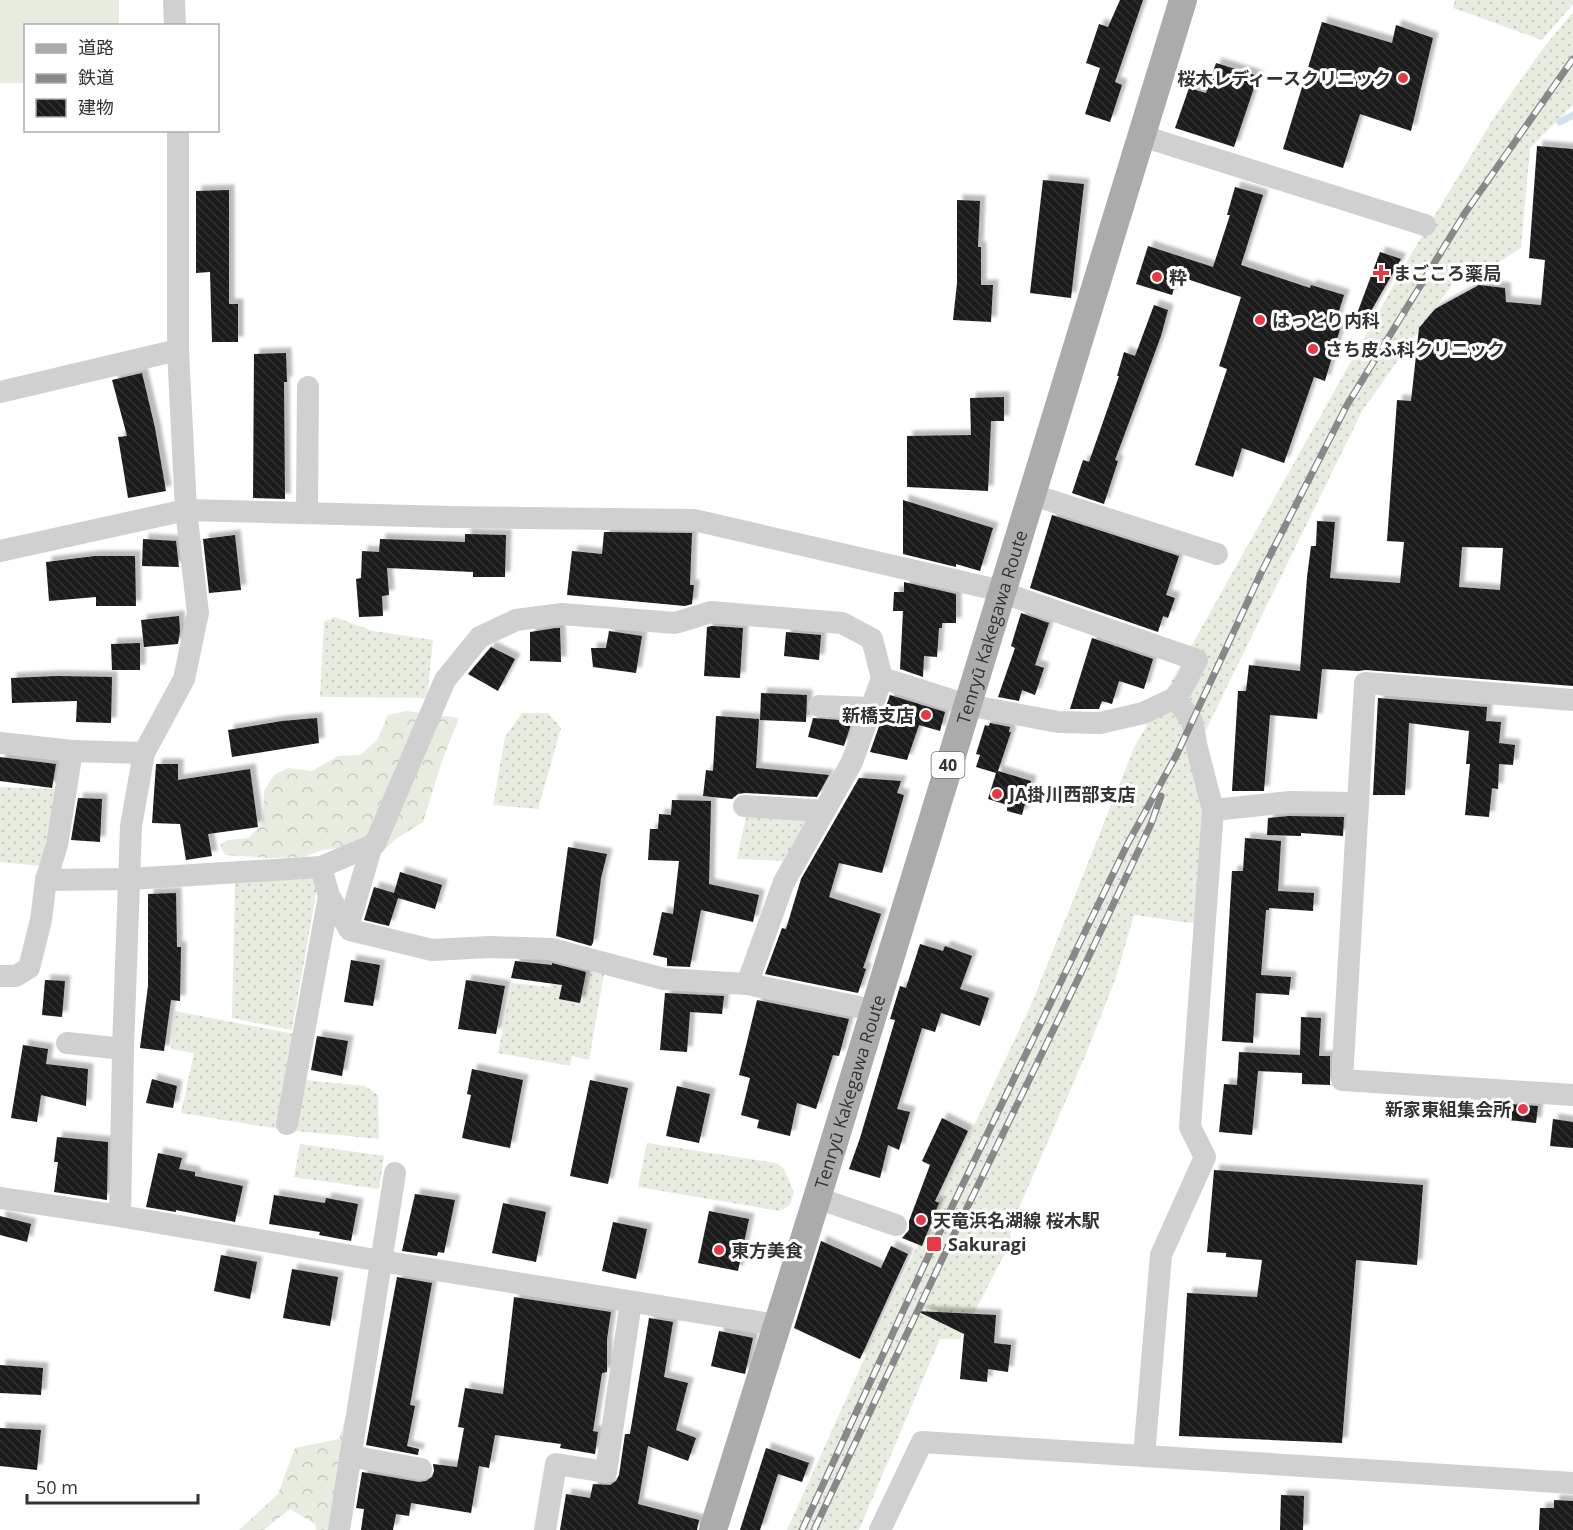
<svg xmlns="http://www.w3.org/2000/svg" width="1573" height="1530" font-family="'Open Sans','Noto Sans JP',sans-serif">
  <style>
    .grass { fill: url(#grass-dots) }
    .forest { fill: url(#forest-crowns) }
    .pitch { fill: #e6ecdf }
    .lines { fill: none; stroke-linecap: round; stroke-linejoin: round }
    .stream { stroke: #cfe2ee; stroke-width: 7 }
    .building { fill: url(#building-back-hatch); fill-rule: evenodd; filter: url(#shadow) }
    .minor { stroke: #d0d0d0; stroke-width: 22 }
    .major { stroke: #ababab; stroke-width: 28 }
    .rail-casing { stroke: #888; stroke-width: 7 }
    .rail { stroke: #fff; stroke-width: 4.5; stroke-dasharray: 14; stroke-linecap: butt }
    .poi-dot { fill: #e63946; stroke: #fff; stroke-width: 2 }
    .labels { text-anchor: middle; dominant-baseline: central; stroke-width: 6; stroke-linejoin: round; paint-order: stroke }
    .shield { fill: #fff; stroke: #707070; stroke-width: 1.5 }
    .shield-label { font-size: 16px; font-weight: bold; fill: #333 }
    .poi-label { font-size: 18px; font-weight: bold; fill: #333; stroke: #fff; text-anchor: start }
    .street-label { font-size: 18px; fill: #333; stroke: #fff }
  </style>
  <defs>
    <pattern id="grass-dots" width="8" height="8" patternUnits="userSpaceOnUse" patternTransform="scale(1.5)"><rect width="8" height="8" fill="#e6ecdf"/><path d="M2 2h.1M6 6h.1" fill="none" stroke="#c6cbc0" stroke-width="1.8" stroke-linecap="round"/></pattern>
    <pattern id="forest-crowns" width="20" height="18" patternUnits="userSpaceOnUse" patternTransform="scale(1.5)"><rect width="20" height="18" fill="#e6ecdf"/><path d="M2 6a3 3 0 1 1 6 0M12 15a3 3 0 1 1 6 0" fill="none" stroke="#c6cbc0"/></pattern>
    <pattern id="building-back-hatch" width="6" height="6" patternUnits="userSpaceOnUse" patternTransform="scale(1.5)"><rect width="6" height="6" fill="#1a1a1a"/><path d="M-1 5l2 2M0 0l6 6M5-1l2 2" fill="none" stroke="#333"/></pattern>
    <filter id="shadow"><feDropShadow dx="5.5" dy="-5.5" stdDeviation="1.5" flood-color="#0004"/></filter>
  </defs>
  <rect width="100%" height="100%" fill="#fff"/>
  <g class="grass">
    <polygon points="1455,0 1573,0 1573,4 1542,40 1453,8"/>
    <polygon points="1573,12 1573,105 1530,148 1521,248 1495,265 1461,272 1362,411 1197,748 1213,810 1198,924 1134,915 1115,980 1086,1054 1011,1226 1010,1244 960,1339 940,1339 859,1530 787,1530 871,1344 1031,1005 1134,748 1413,251 1495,116 1542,50"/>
    <polygon points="334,617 373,631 433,640 427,698 320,697 324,622"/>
    <polygon points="522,713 548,713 561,728 538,809 493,805 505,737"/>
    <polygon points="0,787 56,789 55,802 41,866 0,862"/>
    <polygon points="747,812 811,816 787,861 737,859"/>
    <polygon points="313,879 317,888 292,1030 232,1018 235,881"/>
    <polygon points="559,965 604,974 589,1060 572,1056 570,1066 498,1053 512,983 550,987"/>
    <polygon points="175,1011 294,1034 278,1129 181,1113 194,1053 171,1049"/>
    <polygon points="296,1079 365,1086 378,1095 379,1139 286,1130"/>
    <polygon points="647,1143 776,1163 784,1169 794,1192 790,1205 780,1211 638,1187"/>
    <polygon points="300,1144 384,1156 379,1189 294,1177"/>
  </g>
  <g class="forest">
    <polygon points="406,711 459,718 442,761 423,822 396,839 381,853 356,846 322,850 304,857 270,858 225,855 220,845 228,840 249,838 263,821 264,791 274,775 288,768 312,771 338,756 360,755 377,740 388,715"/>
    <polygon points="349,1406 337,1530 316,1530 315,1524 290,1509 264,1530 239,1530 278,1494 295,1448 339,1439"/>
  </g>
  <polygon class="pitch" points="0,0 119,0 119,25 26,26 25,83 0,83"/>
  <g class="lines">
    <polyline class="stream" points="1560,122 1573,115"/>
  </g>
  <g class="building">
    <polygon points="1120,0 1143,0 1115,82 1122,85 1110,122 1085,114 1100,68 1086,63 1099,24 1108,27"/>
    <polygon points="1322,22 1392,43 1396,25 1433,38 1411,131 1360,114 1343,168 1283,149"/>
    <polygon points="1216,63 1258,76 1234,147 1175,128 1189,88 1206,93"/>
    <path d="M1537,146l36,3v537l-207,-16 -8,1 -36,-2 -5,50 -47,-4 -6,76h-32l6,-100h8l3,-26 51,6 7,-94 4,-31h5l1,-25 18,1 -5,56 70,5 4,-41 -17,-1 10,-141 14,1 8,-73 16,-19 44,-24 26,3 1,14 35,3 4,-45 -16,-2zM1462,547l41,1 -3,42 -41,-3z"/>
    <polygon points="1043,180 1084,184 1071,298 1030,293"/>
    <polygon points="1235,187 1263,195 1241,265 1310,288 1311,285 1344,295 1334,327 1340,329 1325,381 1314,377 1284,463 1242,448 1233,477 1195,465 1227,369 1219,366 1241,297 1178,276 1172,295 1136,284 1148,246 1213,267 1230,215 1227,215"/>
    <polygon points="229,190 229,304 238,304 238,342 212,342 210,272 196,273 196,191"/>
    <polygon points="957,200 980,201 978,247 981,247 981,285 993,285 991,322 953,320 957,283"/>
    <polygon points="1380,252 1401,259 1364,323 1355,319"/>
    <polygon points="1154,305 1168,310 1161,336 1115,460 1118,461 1104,504 1072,493 1083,460 1089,462 1119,376 1117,376 1124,352 1135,356"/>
    <polygon points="286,353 287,382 284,382 285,499 253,498 254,354"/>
    <polygon points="142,373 155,428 166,491 128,498 118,437 127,436 112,380"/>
    <polygon points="1004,397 1004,421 991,421 988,491 907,487 907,436 971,435 970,398"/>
    <polygon points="903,500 993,528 980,571 956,564 956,567 903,554"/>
    <polygon points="1052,515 1179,556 1166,595 1175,598 1168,618 1163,616 1158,632 1030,588"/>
    <polygon points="604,532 692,533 690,585 694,585 692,604 685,606 567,595 572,551 602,554"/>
    <polygon points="465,534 506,535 505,577 473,577 473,572 387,568 389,595 382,596 383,616 359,617 356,579 361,578 362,551 379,552 380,539 465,542"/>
    <polygon points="235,535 241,590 209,593 203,539"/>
    <polygon points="143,539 176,541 179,567 142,566"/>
    <polygon points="95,556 135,556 136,606 96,606 96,597 49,601 46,562"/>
    <polygon points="904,582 956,594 956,623 942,623 942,628 939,628 937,657 924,656 923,677 900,669 903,611 893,611 894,592 904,592"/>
    <polygon points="1021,613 1049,623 1035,665 1044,668 1035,695 1022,690 1019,701 998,697 1015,648 1011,646"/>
    <polygon points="179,616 180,631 178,644 144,647 141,620"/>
    <polygon points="712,626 743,628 740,678 704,676 707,627"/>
    <polygon points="556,628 560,628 561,662 530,661 530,632"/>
    <polygon points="609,631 642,636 636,673 593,667 591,648 606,648"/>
    <polygon points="786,632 821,635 819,660 784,656"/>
    <polygon points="1092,638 1153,659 1144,689 1119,681 1112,704 1102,701 1099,709 1070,709"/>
    <polygon points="140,643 140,670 112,670 111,644"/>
    <polygon points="491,647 515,659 498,691 468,674"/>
    <polygon points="57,676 112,677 111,723 76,722 77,701 12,703 11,678"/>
    <polygon points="761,693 807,695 806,722 760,720"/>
    <polygon points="890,695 945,712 940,731 919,725 907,760 870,752"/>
    <polygon points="1378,698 1487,707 1486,721 1501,722 1499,743 1515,745 1513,765 1499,764 1498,789 1492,788 1489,817 1465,815 1470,764 1466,764 1469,731 1409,723 1405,795 1373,795"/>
    <polygon points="716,716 759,719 756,768 829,775 817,797 745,793 738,794 732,799 703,796 706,770 713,771"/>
    <polygon points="317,718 319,743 232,757 228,730 282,721"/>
    <polygon points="813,718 852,721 844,746 808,737"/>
    <polygon points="990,723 1010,727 1009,732 1011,732 998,771 1031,781 1022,815 1007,811 1007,805 988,799 996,773 976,767 980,755 976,754 985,725 989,726"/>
    <polygon points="0,757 56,764 52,788 0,781"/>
    <polygon points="156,764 178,764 178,780 250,769 258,827 208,834 212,856 186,860 180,824 152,823"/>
    <polygon points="859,778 901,781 897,793 904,795 882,873 839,863 829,897 881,914 863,968 866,969 858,993 765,974 782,928 786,929 801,879"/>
    <polygon points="78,798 102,799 100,842 71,840"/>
    <polygon points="672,800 711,801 709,884 759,895 753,922 701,910 690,967 667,966 667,958 653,955 662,912 673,914 679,861 648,860 650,829 658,829 659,814 671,815"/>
    <polygon points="1289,816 1344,817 1343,836 1301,833 1301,836 1267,835 1268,818"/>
    <polygon points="1245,838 1281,841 1278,891 1314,893 1313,911 1269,908 1269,910 1266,910 1261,975 1291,977 1289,995 1256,993 1253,1043 1222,1041 1232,871 1243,871"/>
    <polygon points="568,847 607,854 601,878 593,943 591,946 556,936"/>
    <polygon points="400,872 442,885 435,909 398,898 389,926 364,920 374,887 394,893"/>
    <polygon points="176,893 177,947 181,947 180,1001 171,1000 164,1051 140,1048 148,986 148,894"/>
    <polygon points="920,944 943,951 945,946 972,956 960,989 989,998 980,1026 941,1013 935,1032 922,1028 897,1109 910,1112 899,1150 888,1145 880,1178 849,1169 860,1138 895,1020 890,1019 900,986 906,988"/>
    <polygon points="351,960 380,965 373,1006 344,1002"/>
    <polygon points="515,961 552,965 552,963 586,972 580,1003 559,999 562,985 511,978"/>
    <polygon points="45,980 65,981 62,1017 42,1015"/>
    <polygon points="466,980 505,986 496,1034 458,1029"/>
    <polygon points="665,993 724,996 722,1014 690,1012 687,1052 660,1050"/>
    <polygon points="757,1000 849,1019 839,1056 833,1055 816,1109 797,1103 790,1136 757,1128 759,1120 741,1115 750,1078 739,1075"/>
    <polygon points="1301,1017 1321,1018 1319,1056 1330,1056 1330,1085 1302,1084 1302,1073 1258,1071 1252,1135 1219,1132 1224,1084 1237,1085 1239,1052 1300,1055"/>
    <polygon points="317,1036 348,1041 342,1076 311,1070"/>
    <polygon points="23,1045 48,1049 46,1064 88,1069 86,1106 41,1095 37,1122 11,1118"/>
    <polygon points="472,1069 523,1080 510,1148 462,1138 471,1095 467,1094"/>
    <polygon points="152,1079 177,1086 173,1108 146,1103"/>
    <polygon points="590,1080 628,1088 608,1184 570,1176"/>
    <polygon points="677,1086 710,1094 699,1143 666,1136"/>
    <polygon points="1509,1104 1538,1106 1536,1123 1508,1120"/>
    <polygon points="942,1118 968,1131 935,1201 939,1203 922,1246 902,1238 909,1230 909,1221 930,1165 922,1161"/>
    <polygon points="1553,1119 1573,1122 1573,1148 1550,1146"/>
    <polygon points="57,1137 108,1142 107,1200 54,1192 58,1162 54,1162"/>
    <polygon points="158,1153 182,1158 179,1169 195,1172 195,1176 243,1186 235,1222 176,1210 176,1212 146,1207"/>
    <polygon points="1214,1170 1423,1185 1417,1265 1356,1260 1342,1443 1179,1436 1187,1293 1257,1297 1262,1260 1226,1257 1226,1253 1207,1252"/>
    <polygon points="415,1194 455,1200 444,1253 438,1252 437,1256 402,1251"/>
    <polygon points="274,1195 325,1203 326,1198 358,1204 351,1241 319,1235 320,1232 269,1224"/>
    <polygon points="503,1203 546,1212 536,1262 492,1253"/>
    <polygon points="709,1211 749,1219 738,1271 698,1263"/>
    <polygon points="0,1216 31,1224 27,1242 0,1235"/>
    <polygon points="613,1222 647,1229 636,1279 602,1271"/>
    <polygon points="821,1241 881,1268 891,1246 908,1254 860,1359 794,1328"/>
    <polygon points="221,1255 257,1262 250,1299 214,1291"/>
    <polygon points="292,1269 338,1277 330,1326 283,1318"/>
    <polygon points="397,1277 432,1283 410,1405 415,1406 407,1446 419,1449 418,1455 366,1445"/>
    <polygon points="514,1297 611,1312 607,1339 607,1372 602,1373 593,1431 598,1432 595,1454 560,1448 561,1444 495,1435 489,1468 479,1466 471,1513 411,1503 409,1516 396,1514 393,1530 361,1530 364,1509 356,1508 362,1472 419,1482 426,1481 432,1477 434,1471 433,1464 457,1467 464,1428 458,1427 465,1388 503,1394"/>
    <polygon points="917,1311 996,1315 994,1343 1011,1345 1008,1372 988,1369 987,1382 960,1379 964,1334"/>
    <polygon points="649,1318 673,1322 664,1377 688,1383 676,1430 696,1438 688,1461 648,1446 638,1504 699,1520 697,1530 560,1530 566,1494 590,1498 593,1484 610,1485 616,1481 619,1475 625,1434 630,1434"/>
    <polygon points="719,1331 753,1338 745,1374 711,1366"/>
    <polygon points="0,1365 43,1368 41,1395 0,1393"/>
    <polygon points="0,1428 41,1430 37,1470 0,1466"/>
    <polygon points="766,1448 809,1463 802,1482 778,1474 760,1530 740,1530"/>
    <polygon points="1281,1495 1304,1496 1303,1530 1280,1530"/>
    <polygon points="1554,1500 1573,1501 1573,1530 1539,1530 1540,1508 1554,1508"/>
  </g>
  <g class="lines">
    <g class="minor">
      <polyline points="174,0 175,26"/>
      <polyline points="1142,136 1425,225"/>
      <polyline points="0,392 178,350"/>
      <polyline points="1033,495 1217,554"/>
      <polyline points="307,513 308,387"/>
      <polyline points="0,551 186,510 450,517 694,520 989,588 1197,660 1182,689 1175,698 1192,721 1197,748 1213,810 1190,1127 1205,1157 1161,1255 1144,1456"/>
      <polyline points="1573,700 1365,683 1342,1080 1573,1095"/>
      <polyline points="819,706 871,708"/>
      <polyline points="0,743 72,751 57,845 46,880 41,920 29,968 16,976 0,976"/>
      <polyline points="72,751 144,753"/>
      <polyline points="744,806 824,811"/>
      <polyline points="1213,810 1290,802 1358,803"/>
      <polyline points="321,867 329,896 350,930 432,950 490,947 551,949 664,979 747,984 873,1010"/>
      <polyline points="46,880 129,879 321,867 375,844 445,680 480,637 516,620 562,614 675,623 711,612 842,623 872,639 882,678"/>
      <polyline points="348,927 372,845"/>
      <polyline points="747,984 784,882 852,762 882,678 967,705 1058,722 1100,723 1143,713 1175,698"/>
      <polyline points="67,1043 123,1049"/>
      <polyline points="287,1124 329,896"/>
      <polyline points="0,1198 120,1216 381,1261 777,1325"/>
      <polyline points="817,1198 896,1225"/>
      <polyline points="120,1216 123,1049 131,826 144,753 184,679 198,613 186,510 178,350 178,130"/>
      <polyline points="350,1456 421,1469"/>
      <polyline points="339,1530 395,1173"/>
      <polyline points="545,1530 556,1464 606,1472 631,1302"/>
      <polyline points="880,1530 922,1442 1573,1483"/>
    </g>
    <path class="major" id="s1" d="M713,1530l104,-332 366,-1198"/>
    <defs>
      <g id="rail">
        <polyline points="802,1530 934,1244 1128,843 1177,754 1261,573 1347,405 1465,213 1573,59"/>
        <polyline points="814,1530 947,1249 1080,975 1151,824 1161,796"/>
      </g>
    </defs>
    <use href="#rail" class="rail-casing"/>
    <use href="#rail" class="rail"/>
  </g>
  <g class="poi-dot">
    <circle cx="1403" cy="78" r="6"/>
    <path d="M1378 264h6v6h6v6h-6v6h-6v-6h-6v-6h6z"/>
    <circle cx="1157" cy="277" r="6"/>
    <circle cx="1260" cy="320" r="6"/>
    <circle cx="1313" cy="349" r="6"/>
    <circle cx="926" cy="715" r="6"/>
    <circle cx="997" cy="794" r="6"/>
    <circle cx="1523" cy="1109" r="6"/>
    <circle cx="921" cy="1220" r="6"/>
    <rect x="926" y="1236" width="16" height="16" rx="3"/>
    <circle cx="719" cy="1250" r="6"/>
  </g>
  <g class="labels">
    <rect class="shield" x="931.5" y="752" width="33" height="26" rx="4.5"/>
    <g class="shield-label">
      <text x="948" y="765">40</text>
    </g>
    <g class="poi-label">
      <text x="1391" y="78" text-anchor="end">桜木レディースクリニック</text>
      <text x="1393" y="273">まごころ薬局</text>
      <text x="1169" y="277">粋</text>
      <text x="1272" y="320">はっとり内科</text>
      <text x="1325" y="349">さち皮ふ科クリニック</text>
      <text x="914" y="715" text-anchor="end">新橋支店</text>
      <text x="1009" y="794">JA掛川西部支店</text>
      <text x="1511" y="1109" text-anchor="end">新家東組集会所</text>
      <text x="933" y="1220">天竜浜名湖線 桜木駅</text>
      <text x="948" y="1244">Sakuragi</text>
      <text x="731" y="1250">東方美食</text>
    </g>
    <g class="street-label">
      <text stroke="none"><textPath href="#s1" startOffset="945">Tenryū Kakegawa Route</textPath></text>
      <text stroke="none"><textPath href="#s1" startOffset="459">Tenryū Kakegawa Route</textPath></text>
    </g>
  </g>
  <rect x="24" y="24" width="195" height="108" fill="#ffffff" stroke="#adadad" stroke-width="1.5"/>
  <rect x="36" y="44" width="30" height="9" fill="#ababab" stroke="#adadad" stroke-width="1.5"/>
  <text x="78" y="54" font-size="18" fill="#333333">道路</text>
  <rect x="36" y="74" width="30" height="9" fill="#888888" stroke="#adadad" stroke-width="1.5"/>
  <text x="78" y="84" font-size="18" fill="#333333">鉄道</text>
  <rect x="36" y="99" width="30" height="18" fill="url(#building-back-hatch)" stroke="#adadad" stroke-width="1.5"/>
  <text x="78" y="114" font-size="18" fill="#333333">建物</text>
  <path d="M27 1494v9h171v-9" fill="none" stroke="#333333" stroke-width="3"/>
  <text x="36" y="1494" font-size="18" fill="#333333" stroke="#ffffff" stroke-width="4.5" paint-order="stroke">50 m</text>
</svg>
